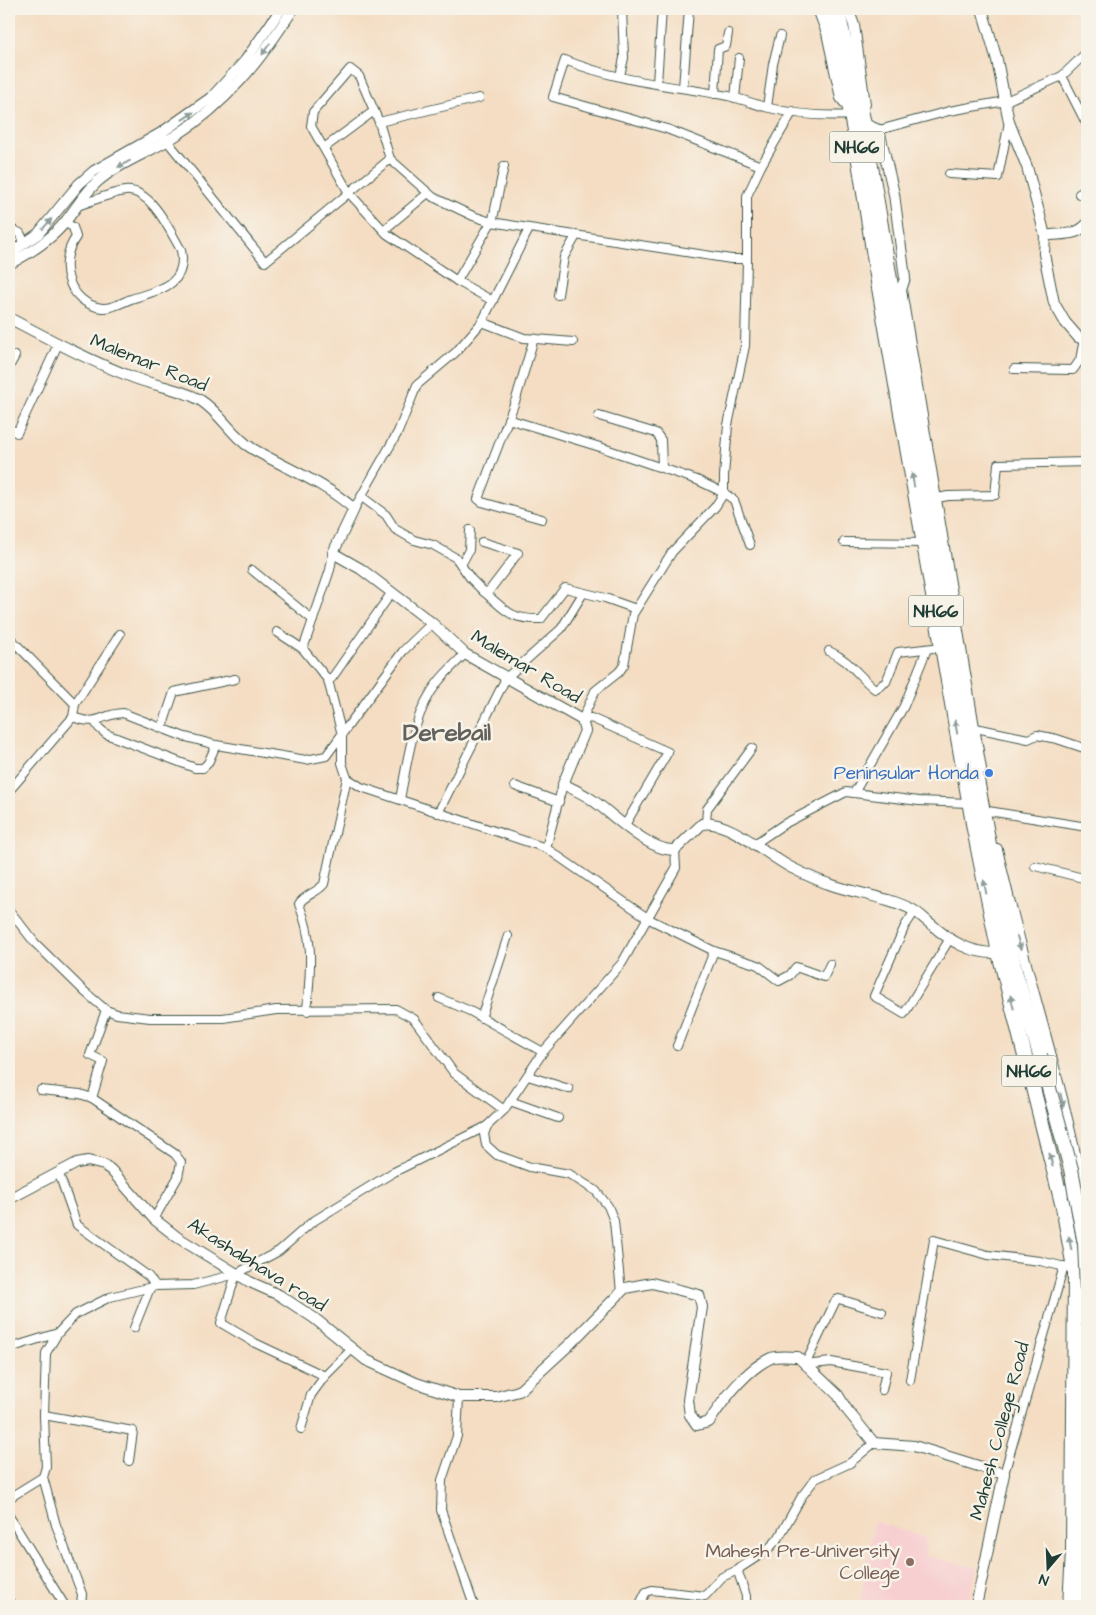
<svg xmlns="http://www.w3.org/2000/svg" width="1096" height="1615" font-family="'Architects Daughter',sans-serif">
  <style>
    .built { fill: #f7cfd1 }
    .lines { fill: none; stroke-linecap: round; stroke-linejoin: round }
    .street-casing { stroke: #3f5549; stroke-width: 10 }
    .secondary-casing { stroke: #3f5549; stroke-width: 12 }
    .primary-casing { stroke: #3f5549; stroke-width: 14 }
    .highway-casing { stroke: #3f5549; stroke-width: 16 }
    .street { stroke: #fff; stroke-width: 8 }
    .secondary { stroke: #fff; stroke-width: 10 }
    .primary { stroke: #fff; stroke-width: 11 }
    .highway { stroke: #fff; stroke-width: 14 }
    .highway-bridge-casing { stroke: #3f5549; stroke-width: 16; stroke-linecap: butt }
    .highway-bridge { stroke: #fff; stroke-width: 14 }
    .oneway { fill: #8f9e9a }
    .shop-dot { fill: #3f7fe0; stroke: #f7f3e8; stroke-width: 2 }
    .education-dot { fill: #8d6e63; stroke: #f7f3e8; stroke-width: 2 }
    .labels { text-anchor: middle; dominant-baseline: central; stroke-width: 5; stroke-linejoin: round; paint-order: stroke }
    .shield { fill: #f7f3e8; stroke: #60746a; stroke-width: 1 }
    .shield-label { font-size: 18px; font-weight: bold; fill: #1f3d34 }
    .street-label { font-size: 19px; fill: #1f3d34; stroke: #f7f3e8 }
    .shop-label { font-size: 19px; fill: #366cbe; stroke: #f7f3e8; text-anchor: end }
    .education-label { font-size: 19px; fill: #785e54; stroke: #f7f3e8; text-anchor: end }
    .district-label { font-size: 24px; font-weight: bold; fill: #62615b; stroke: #f7f3e8 }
  </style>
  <rect width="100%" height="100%" fill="#f7f3e8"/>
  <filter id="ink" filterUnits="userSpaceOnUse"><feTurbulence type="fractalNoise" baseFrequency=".02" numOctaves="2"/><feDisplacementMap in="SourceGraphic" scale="10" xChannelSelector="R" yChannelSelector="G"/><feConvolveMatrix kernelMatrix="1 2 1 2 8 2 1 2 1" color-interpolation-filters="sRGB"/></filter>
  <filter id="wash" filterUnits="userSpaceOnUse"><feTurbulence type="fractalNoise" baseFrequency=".0096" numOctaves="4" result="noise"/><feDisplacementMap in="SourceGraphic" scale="20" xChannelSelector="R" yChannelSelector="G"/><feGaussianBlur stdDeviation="1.12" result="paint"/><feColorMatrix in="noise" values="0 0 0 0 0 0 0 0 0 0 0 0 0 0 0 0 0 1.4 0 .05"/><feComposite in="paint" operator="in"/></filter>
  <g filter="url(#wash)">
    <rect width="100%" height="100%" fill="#f4ddc2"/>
    <polygon class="built" points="874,1521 925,1538 926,1556 977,1568 968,1606 860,1606"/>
  </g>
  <g filter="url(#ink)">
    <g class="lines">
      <defs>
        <g id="street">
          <polyline points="1087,52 1062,76 1087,125"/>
          <polyline points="620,76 624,58 622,9"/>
          <polyline points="657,83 662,9"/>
          <polyline points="683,88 689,9"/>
          <polyline points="715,94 718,49 726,46 728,33"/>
          <polyline points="735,98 739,58"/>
          <polyline points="767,107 773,64 780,36"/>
          <path d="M793,111l-32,55 -94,-37 -114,-32 12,-37c51,21 109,26 163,36 13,3 24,7 37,11 28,7 57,10 86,8"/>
          <polyline points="379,122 359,76 350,69 313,112 311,126 349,193 387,234 457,281 493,219 504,166"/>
          <polyline points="879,130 949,111 1006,101 1062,76"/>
          <polyline points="164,137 265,262 390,159 379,122 479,98"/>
          <polyline points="324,148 374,111"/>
          <polyline points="390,159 433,197 473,216 491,222 731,259 747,259 747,196 761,166"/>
          <polyline points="949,174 998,177 1009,122"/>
          <polyline points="1079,194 1087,189"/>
          <path d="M65,223l8,4 3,10c-19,26 -8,66 26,71 9,1 21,-6 29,-9 27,-9 57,-13 50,-49 -11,-19 -30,-62 -56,-59 -15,2 -32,10 -48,15"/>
          <polyline points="9,228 20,233 23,239 21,246"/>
          <polyline points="384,230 428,193"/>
          <polyline points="457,281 493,301"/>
          <polyline points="558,295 564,257 576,236"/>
          <polyline points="482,322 524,338 573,342"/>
          <polyline points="534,338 516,399 478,499 482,502 542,519"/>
          <polyline points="9,367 15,356"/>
          <polyline points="1014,369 1073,370 1080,360 1084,339"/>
          <polyline points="599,416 656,433 661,440 662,468"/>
          <polyline points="508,419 600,447 697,480 724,493 734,500 750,545"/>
          <polyline points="9,428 17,433 58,344"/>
          <polyline points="362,497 386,515 395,529 414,540 433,545 456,558 471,579 484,592 489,591 518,553 482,542"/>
          <polyline points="937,498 948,496 995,495 998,464 1087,462"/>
          <polyline points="354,509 398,432 417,385 456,352 482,322 529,229"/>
          <polyline points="844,542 924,543"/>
          <polyline points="461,565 469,550 470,530"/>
          <polyline points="252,570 313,620"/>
          <path d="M484,592c22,18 26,28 57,27l24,-31 40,10 31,11"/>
          <polyline points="277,632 303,649 328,680 342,735 342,763 347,778 361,787 546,848 563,784"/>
          <polyline points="9,637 75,704 73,717"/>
          <polyline points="303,649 330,570 333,553"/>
          <path d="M829,651c22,10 29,25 46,38l11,-7 12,-30 44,-5"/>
          <polyline points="332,678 392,592"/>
          <polyline points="75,704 120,634"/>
          <polyline points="582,720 595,691 619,672 624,665 633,614 672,552 715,507 724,493 724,476 728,425 745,346 747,259"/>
          <polyline points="582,720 591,718 668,752 625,825"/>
          <polyline points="95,722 99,728 106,734 195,768 203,768 208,763 216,745"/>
          <polyline points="971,727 1028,739 1037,735 1057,739 1087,749"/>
          <polyline points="162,728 174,692 235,679"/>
          <polyline points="515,786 559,802"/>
          <path d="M9,791l64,-74c25,10 28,-3 50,-4l59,23 34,9 90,15 20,-4 77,-105 29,-28"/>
          <polyline points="854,793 904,706 927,649"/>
          <path d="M400,799c8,-39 12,-84 38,-117 8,-10 18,-19 27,-28"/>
          <polyline points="982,810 1087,827"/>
          <polyline points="438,813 506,678 561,629 582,595"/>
          <polyline points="706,823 707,809 752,748"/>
          <polyline points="753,845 784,824 846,792 919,801 969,803"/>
          <polyline points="546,848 649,919 714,951 758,965 779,981 790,975 796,967 824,977 830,964"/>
          <polyline points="1035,866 1087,879"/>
          <polyline points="9,910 35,943 85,992 106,1010 117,1014 150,1018 223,1018 276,1010 396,1009 414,1019 454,1073 504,1110"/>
          <polyline points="915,911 905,926 874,996 904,1014 949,940"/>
          <polyline points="439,998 470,1011 543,1052"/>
          <path d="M307,1011c3,-43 8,-66 -8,-107 5,-9 18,-11 25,-20l23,-106"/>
          <polyline points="481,1018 508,936"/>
          <polyline points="677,1046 714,951"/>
          <polyline points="528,1076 569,1089"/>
          <polyline points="41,1090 80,1094 92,1098 175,1154 181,1162 178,1177 154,1219"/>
          <polyline points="92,1098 103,1061 90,1055 106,1010"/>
          <polyline points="510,1101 558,1118"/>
          <polyline points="59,1174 77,1225 148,1276 156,1286"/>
          <polyline points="236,1274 221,1323 255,1343 325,1376"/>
          <polyline points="621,1292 614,1221 608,1206 596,1191 569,1174 530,1167 497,1155 486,1145 484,1134 487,1126 504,1110 543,1052 622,963 676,868 675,850"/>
          <polyline points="9,1295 9,1308"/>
          <polyline points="134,1328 150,1288"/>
          <polyline points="9,1351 16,1346 58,1333"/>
          <polyline points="805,1365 836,1300 839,1299 882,1312"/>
          <polyline points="805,1365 831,1362 886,1372 882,1390"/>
          <polyline points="910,1380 934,1240 988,1255 1040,1261 1074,1269"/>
          <polyline points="459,1397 457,1436 442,1480 441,1510 474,1606"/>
          <polyline points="44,1415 133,1431 129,1461"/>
          <polyline points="301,1429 311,1395 325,1376 351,1350"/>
          <polyline points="1004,1474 1064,1266"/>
          <polyline points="9,1498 43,1477"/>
          <polyline points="9,1516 65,1606"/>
          <polyline points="9,1601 12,1606"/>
          <polyline points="81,1606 82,1594 56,1525 43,1477 46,1467 44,1415 46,1353 58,1333 76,1314 110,1297 156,1286 193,1285 236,1274 279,1251 312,1222 392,1173 487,1126"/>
          <polyline points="639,1606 646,1592 652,1590 705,1596 722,1577 738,1570"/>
          <polyline points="746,1606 746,1596 738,1572 740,1568 766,1551 778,1539 802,1496 815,1479 850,1463 874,1443"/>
        </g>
        <g id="secondary">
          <polyline points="818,9 827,33 841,98 845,103"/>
          <polyline points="848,9 854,25 865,104"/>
          <polyline points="982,9 997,60 1009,122 1027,167 1039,212 1045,236 1044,254 1054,303 1065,322 1078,337 1087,341"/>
          <polyline points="867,125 879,130 894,194 905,278 901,290 981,769"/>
          <path d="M1045,236c15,-3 31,1 42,-12"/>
          <polyline points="9,254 38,234 79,184 94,171 161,133 212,97 245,61 281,9"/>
          <path d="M9,264c21,-11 43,-25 57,-43 10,-13 19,-28 31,-39 23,-20 53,-30 78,-46 52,-32 86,-77 118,-127"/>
          <path d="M9,318c40,21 81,43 123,59 22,9 48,11 68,23 21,13 32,37 53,49 34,20 71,33 101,60l-21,44 28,16 71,54 33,31 117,66 3,11 -22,53c10,5 19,9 28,15 21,14 58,53 84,51l27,-26c26,-5 65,31 88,43 12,6 26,13 39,17 27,10 58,12 84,26 6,3 12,10 18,14 20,18 40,30 68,29"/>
          <path d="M997,849c27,123 70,243 90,368"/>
          <path d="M9,1199l68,-36 11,-2 16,4 7,5 43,49 23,18 73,45 29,13 35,23 52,42 50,23 43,14h37l23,-6 50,-46 56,-57 27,-5 47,12 3,12 -14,93 2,15 7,10 12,-3c15,-23 36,-52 62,-64 7,-3 19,-1 27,-1l40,38 9,15 27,33 40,3 90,28 -28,132"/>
        </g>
        <g id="primary">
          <polyline points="1060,1194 1081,1182 1087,1157"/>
          <polyline points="1063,1207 1084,1198 1087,1189"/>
        </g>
        <g id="highway">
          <polyline points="827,9 840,56 856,142 879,288 974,829 999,953 1063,1207 1075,1273 1073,1552 1070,1606"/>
          <polyline points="837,9 863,119 951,641 995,876 1015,971 1040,1055"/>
          <polyline points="1082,1606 1087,1330"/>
        </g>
      </defs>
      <use href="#street" class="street-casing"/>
      <use href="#secondary" class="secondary-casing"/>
      <use href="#primary" class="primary-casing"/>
      <use href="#highway" class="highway-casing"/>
      <use href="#street" class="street"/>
      <use href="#secondary" class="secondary"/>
      <use href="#primary" class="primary"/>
      <use href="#highway" class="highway"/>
      <defs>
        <polyline id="highway-bridge" points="1040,1055 1071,1169 1085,1244 1087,1289"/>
      </defs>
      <use href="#highway-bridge" class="highway-bridge-casing"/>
      <use href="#highway-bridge" class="highway-bridge"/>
    </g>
    <defs><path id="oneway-solid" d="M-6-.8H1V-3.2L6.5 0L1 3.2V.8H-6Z" transform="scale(1.25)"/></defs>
    <g class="oneway">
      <use href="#oneway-solid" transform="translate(266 49) rotate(124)"/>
      <use href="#oneway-solid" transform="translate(188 116) rotate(-33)"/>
      <use href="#oneway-solid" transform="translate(124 164) rotate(152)"/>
      <use href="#oneway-solid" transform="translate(47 224) rotate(-49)"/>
      <use href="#oneway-solid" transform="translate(913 480) rotate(-100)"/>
      <use href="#oneway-solid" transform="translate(956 727) rotate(-100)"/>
      <use href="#oneway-solid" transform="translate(985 887) rotate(-101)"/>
      <use href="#oneway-solid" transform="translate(1019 943) rotate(74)"/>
      <use href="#oneway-solid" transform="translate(1012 1002) rotate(-104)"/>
      <use href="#oneway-solid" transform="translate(1062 1100) rotate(76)"/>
      <use href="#oneway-solid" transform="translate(1051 1160) rotate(-104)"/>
      <use href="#oneway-solid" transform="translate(1070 1243) rotate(-101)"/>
    </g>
  </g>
  <circle class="shop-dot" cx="989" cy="773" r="5"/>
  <circle class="education-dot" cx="910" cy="1562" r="5"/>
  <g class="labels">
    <g class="shield">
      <rect x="829.5" y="131.5" width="55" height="31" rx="4"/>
      <rect x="908.5" y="595.5" width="55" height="31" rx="4"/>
      <rect x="1001.5" y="1055.5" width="55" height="31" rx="4"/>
    </g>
    <g class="shield-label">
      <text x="857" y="147">NH66</text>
      <text x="936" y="611">NH66</text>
      <text x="1029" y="1071">NH66</text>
    </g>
    <g class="street-label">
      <text transform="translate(149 363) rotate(22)">Malemar Road</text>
      <text transform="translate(526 667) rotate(31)">Malemar Road</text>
      <text transform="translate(257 1265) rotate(32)">Akashabhava road</text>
      <text transform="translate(1000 1431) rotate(-75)">Mahesh College Road</text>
    </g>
    <g class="shop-label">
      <text x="979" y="773">Peninsular Honda</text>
    </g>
    <g class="education-label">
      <text x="900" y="1551">Mahesh Pre-University<tspan x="900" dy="22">College</tspan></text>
    </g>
    <g class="district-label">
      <text x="447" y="733">Derebail</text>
    </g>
  </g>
  <rect width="1096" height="1615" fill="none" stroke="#f7f3e8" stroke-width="30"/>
  <g transform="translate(1048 1568) rotate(199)" stroke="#f7f3e8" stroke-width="4" paint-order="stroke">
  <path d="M0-4L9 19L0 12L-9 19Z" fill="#1f3d34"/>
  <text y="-8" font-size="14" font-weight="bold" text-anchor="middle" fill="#1f3d34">N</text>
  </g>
</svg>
